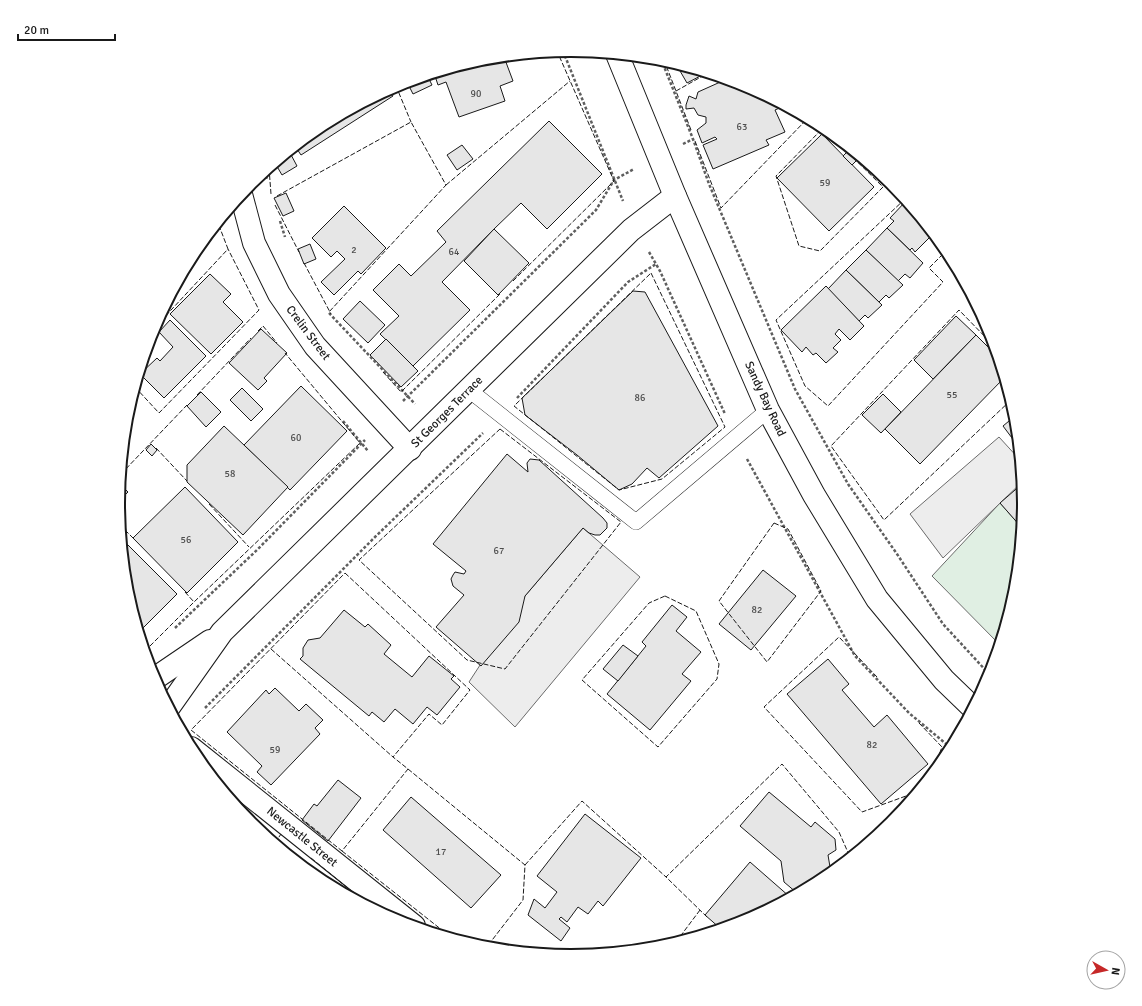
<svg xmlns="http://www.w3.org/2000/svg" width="1142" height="1006" font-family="Signika,sans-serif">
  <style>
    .green { fill: #e0efe3; stroke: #6a6a6a }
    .parking { fill: #ededed; stroke: #6a6a6a }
    .building { fill: #e6e6e6; stroke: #1a1a1a }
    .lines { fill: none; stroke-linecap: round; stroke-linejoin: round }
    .service-casing { stroke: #1a1a1a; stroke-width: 16 }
    .minor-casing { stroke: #1a1a1a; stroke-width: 24 }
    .primary-casing { stroke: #1a1a1a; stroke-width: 24 }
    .path { stroke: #5f5f5f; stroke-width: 2.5; stroke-dasharray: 3 2; stroke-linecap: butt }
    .service { stroke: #fff; stroke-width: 15 }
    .minor { stroke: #fff; stroke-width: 22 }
    .primary { stroke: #fff; stroke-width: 22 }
    .fence { stroke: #1a1a1a; stroke-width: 1; stroke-dasharray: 5 2; stroke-linecap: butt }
    .labels { text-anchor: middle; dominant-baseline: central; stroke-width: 3; stroke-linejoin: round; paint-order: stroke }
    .number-label { font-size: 10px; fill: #4d4d4d }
    .street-label { font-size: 12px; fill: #1a1a1a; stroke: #fff }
    .rim { fill: none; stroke: #1a1a1a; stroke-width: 2 }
  </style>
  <rect width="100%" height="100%" fill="#fff"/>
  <polygon class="green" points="1000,503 1022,528 1015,592 999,644 932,576"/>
  <g class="parking">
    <polygon points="999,437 1020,460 1022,482 943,558 910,514"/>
    <polygon points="583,528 640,577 515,727 469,682 525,596"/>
  </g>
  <g class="building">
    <polygon points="504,57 513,81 500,86 505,101 459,117 446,82 438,85 434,73 483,59"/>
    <polygon points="676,64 706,73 687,83"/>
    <polygon points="427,75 432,85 413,94 407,82"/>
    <polygon points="727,79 745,85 784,106 775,110 785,132 766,140 769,145 713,169 703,145 717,139 715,137 702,143 697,130 706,123 706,117 698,115 694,108 686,109 686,105 689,96 696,99 698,92"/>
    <polygon points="389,89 393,96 301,155 295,146 320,126"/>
    <polygon points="549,121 602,174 547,229 521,203 494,229 442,282 470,310 413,366 380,334 399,316 373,290 399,264 411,276 446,242 437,231"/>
    <polygon points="822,134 874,187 829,231 777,178"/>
    <polygon points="462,145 473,159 457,170 447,155"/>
    <polygon points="850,149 860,157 852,165 843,156"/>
    <polygon points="289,151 297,166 282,175 275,163"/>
    <polygon points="286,193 294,211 283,216 274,198"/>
    <polygon points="906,201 933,234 915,252 912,248 910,250 887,228 894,221 890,218"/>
    <polygon points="344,206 386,248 361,274 358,271 334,295 321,282 345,259 337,251 331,257 312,238"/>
    <polygon points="887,228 923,263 910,278 905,274 898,281 866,250"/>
    <polygon points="494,229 529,263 498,295 464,261"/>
    <polygon points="204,240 208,244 182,275 194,251"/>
    <polygon points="310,244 316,259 304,264 298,249"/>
    <polygon points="866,250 903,285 889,298 886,295 879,302 846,270"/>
    <polygon points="846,270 882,305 868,318 865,315 859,321 828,289"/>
    <polygon points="210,274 231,294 223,302 243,322 211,354 170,314"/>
    <polygon points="826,286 864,326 850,340 839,329 835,334 841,340 833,348 838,352 826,363 816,353 813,355 806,347 802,352 781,330"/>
    <polygon points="633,291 645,292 718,426 659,478 647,468 632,484 619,490 577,455 525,415 522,398"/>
    <polygon points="360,301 385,325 368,343 343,319"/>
    <polygon points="956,316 976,335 933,379 914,360"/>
    <polygon points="170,320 206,356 164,398 140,374 157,358 160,361 173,347 159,332"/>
    <polygon points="261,329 287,353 264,378 267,381 258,390 229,363"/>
    <polygon points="976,335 998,357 1004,378 920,464 885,429"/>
    <polygon points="386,339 418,371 401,387 370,355"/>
    <polygon points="301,386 347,431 290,490 244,445"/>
    <polygon points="242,388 263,409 251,421 230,400"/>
    <polygon points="201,392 221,412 206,427 187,406"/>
    <polygon points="883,394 901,412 881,433 862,415"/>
    <polygon points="1015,416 1018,446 1003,426"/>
    <polygon points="224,426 288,487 243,535 187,482 187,465"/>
    <polygon points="151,444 157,450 152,456 146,450"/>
    <polygon points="507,454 528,472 527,463 530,459 539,460 603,518 607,523 607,528 600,535 595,535 589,533 583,528 525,596 519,622 481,666 436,627 464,595 453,586 451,579 453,575 455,572 464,574 466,571 433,544"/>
    <polygon points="120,484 128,492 124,496 119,492"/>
    <polygon points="1022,484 1024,503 1022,528 1000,503"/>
    <polygon points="185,487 238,542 187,593 133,538"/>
    <polygon points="122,539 177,594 139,632 127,591"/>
    <polygon points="763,570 796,596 751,650 719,624"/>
    <polygon points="672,605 687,617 676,631 701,652 682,674 691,681 650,730 607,694 646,646 642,642"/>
    <polygon points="344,610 365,627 368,624 391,645 384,654 412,677 429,656 454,676 451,679 460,687 437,715 427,707 413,724 395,709 384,722 372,712 369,716 300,659 303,656 303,648 308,640 320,638"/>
    <polygon points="623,645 638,656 618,681 603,669"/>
    <polygon points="828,659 849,684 842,690 874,727 887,715 928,764 881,804 787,694"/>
    <polygon points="275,688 299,711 306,704 323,720 315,728 320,734 271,785 257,772 262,766 227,732 266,690 269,694"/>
    <polygon points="338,780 361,798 328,841 302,820 314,804 317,806"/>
    <polygon points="769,792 811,827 815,822 835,839 836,850 828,855 831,873 822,880 797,893 784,882 781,861 740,826"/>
    <polygon points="411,797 501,875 471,908 383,830"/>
    <polygon points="585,814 641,858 603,906 598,901 588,914 578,907 567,922 561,917 559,919 570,928 561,941 528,915 534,899 545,908 557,892 537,876"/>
    <polygon points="750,862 790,897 744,922 721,929 705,915"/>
  </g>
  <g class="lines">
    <defs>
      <polyline id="service" points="469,390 636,522 768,410"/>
      <g id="minor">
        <polyline points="241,194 254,243 279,294 315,346 410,449"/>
        <polyline points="154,679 210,641"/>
        <polyline points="169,707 222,632 631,230 675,196"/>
        <polyline points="191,748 414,926"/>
      </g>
      <polyline id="primary" points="617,54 675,196 768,410 814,495 877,599 944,680 973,708"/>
    </defs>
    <use href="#service" class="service-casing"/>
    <use href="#minor" class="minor-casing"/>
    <use href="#primary" class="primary-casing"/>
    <g class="path">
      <polyline points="563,51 623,201"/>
      <polyline points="661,59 693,139 709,184 795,389 848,484 897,554 943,624 990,675"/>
      <polyline points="683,144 693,139"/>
      <polyline points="265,171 267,180"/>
      <polyline points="280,221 285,237"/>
      <polyline points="649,252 660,271 725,414"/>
      <polyline points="329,313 415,404"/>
      <polyline points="517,398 628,282 656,264"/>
      <polyline points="403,401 596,210 614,180 634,169"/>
      <polyline points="343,421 368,451"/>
      <polyline points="747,459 855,656 909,713 951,748"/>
      <polyline points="175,628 258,549 365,440"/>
      <polyline points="205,708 375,537 483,433"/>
    </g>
    <use href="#service" class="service"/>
    <use href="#minor" class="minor"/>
    <use href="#primary" class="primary"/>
    <g class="fence">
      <polyline points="664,60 691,130"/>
      <polyline points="396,86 411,122"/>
      <polyline points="676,91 708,73"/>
      <polygon points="823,128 883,187 820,251 799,246 776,176"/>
      <polyline points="695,141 721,208 808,118"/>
      <polyline points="269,168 271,194"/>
      <polyline points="446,185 570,81"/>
      <polyline points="277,196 411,122 446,185 329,312"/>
      <polyline points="905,199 776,320 805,386 828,406 943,282 929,268 947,250"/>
      <polyline points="275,205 299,252"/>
      <polyline points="304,263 331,314"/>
      <polygon points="651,273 725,427 662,479 619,490 514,406"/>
      <polyline points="513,281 614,181 557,51"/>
      <polyline points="156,322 158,324 228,249 218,223"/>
      <polyline points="258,331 263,326 277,343"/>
      <polyline points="152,333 158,324"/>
      <polyline points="983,334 989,328"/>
      <polyline points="994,346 959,310 831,446 884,520 1011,400"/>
      <polyline points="383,372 401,392 500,294"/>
      <polyline points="135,387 159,413 259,310 228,249"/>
      <polyline points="197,395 251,338"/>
      <polygon points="500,429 621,522 505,669 467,660 359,560"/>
      <polyline points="156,448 187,481"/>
      <polyline points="121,474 187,405"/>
      <polyline points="209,504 249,547"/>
      <polygon points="774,523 788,529 821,591 767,662 719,601"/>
      <polyline points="120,525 135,540"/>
      <polygon points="345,573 470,690 442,725 429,714 393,757 408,769 342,851 191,730"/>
      <polyline points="185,592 194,602 360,443 285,353"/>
      <polygon points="665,596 696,611 719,664 717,679 658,747 582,680 649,603"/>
      <polyline points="271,649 393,757"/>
      <polyline points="145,651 194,602"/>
      <polyline points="877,677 839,637 764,707 862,812 917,792"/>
      <polyline points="919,723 942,747 932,774"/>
      <polyline points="408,769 525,865 523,900 486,948"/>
      <polyline points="275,843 281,834"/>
      <polyline points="342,851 452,938"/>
      <polyline points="311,858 371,907"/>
      <polyline points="525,865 582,801 666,877"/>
      <polyline points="707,917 666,877 782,764 839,832 850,857"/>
      <polyline points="676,942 700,910"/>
    </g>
  </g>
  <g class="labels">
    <g class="number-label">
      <text x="476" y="94">90</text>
      <text x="742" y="127">63</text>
      <text x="825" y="183">59</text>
      <text x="354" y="250">2</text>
      <text x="454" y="252">64</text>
      <text x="952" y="395">55</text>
      <text x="640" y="398">86</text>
      <text x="296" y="438">60</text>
      <text x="230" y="474">58</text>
      <text x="186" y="540">56</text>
      <text x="499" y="551">67</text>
      <text x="757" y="610">82</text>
      <text x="872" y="745">82</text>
      <text x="275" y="750">59</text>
      <text x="441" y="852">17</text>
    </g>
    <g class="street-label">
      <text transform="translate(308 333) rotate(53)">Crelin Street</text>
      <text transform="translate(765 399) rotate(65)">Sandy Bay Road</text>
      <text transform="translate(447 412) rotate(-45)">St Georges Terrace</text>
      <text transform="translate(302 837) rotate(39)">Newcastle Street</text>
    </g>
  </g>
  <path d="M0 0H1142V1006H0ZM125 503a446 446 0 1 1 892 0a446 446 0 1 1-892 0Z" fill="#fff" fill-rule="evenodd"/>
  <path class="rim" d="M125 503a446 446 0 1 1 892 0a446 446 0 1 1-892 0Z"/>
  <g transform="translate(1106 970) rotate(98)"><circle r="19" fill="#ffffff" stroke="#a3a3a3"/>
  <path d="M0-3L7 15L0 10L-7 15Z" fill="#c62828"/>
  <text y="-6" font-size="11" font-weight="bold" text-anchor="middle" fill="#1a1a1a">N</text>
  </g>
  <path d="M18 34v6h97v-6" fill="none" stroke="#1a1a1a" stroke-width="2"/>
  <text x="24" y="34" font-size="12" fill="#1a1a1a" stroke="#ffffff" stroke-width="3" paint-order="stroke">20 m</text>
</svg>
